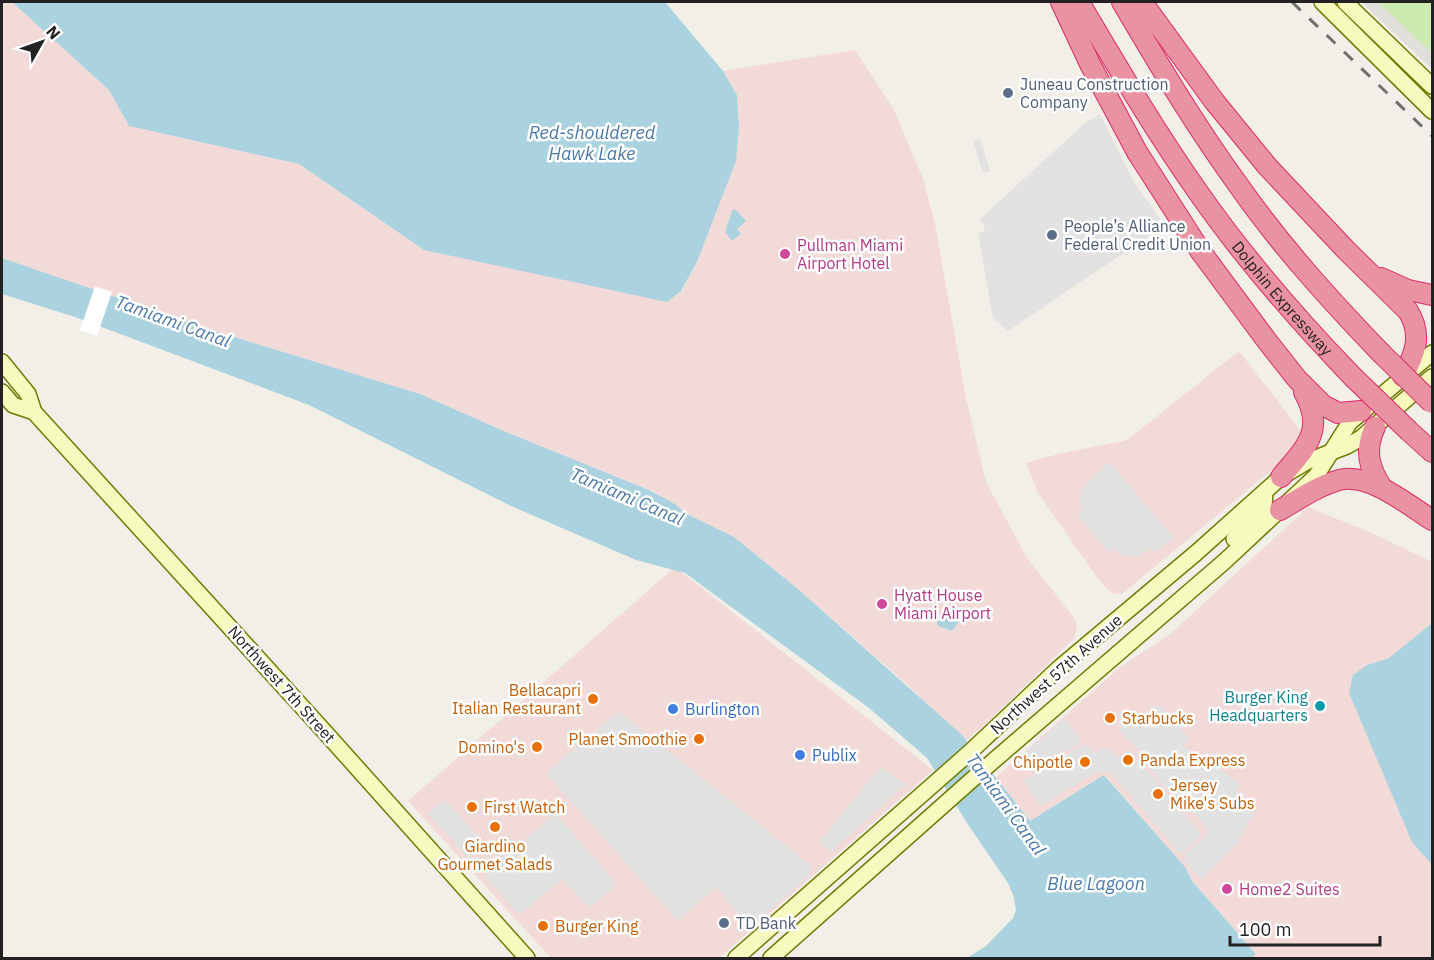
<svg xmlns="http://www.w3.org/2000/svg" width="1434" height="960" font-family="'IBM Plex Sans',sans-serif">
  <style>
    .commercial { fill: #f2dad9 }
    .airport { fill: #e1dfda }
    .grass { fill: #cdebb0 }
    .parking { fill: #e2e2e2 }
    .water { fill: #aad3df }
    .pier { fill: #fff }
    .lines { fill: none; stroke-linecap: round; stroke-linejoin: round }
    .secondary-casing { stroke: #707d05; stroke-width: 18 }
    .motorway-casing { stroke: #dc2a67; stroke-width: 22 }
    .secondary { stroke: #f7fabf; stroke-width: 15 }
    .motorway { stroke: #e892a2; stroke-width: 20 }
    .rail { stroke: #707070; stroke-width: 3; stroke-dasharray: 12 12; stroke-linecap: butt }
    .motorway-bridge-casing { stroke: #dc2a67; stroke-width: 22; stroke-linecap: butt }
    .motorway-bridge { stroke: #e892a2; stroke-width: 20 }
    .service-dot { fill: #5c6f8a; stroke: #fff; stroke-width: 2 }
    .hotel-dot { fill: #d1479c; stroke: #fff; stroke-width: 2 }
    .food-dot { fill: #e8710a; stroke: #fff; stroke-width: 2 }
    .culture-dot { fill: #0f9aa8; stroke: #fff; stroke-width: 2 }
    .shop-dot { fill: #3f7fe0; stroke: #fff; stroke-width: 2 }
    .labels { text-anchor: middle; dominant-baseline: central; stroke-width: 5; stroke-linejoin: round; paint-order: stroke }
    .service-label { font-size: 16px; fill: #4e5e75; stroke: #fff; text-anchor: start }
    .hotel-label { font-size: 16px; fill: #b23c85; stroke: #fff; text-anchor: start }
    .street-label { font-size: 16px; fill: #222; stroke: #fff }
    .food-label { font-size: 16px; fill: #c56008; stroke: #fff; text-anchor: start }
    .culture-label { font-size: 16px; fill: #0d838f; stroke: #fff; text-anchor: end }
    .shop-label { font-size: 16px; fill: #366cbe; stroke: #fff; text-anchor: start }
    .water-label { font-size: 18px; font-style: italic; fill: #4a7aab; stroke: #fff }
  </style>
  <rect width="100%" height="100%" fill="#f2efe9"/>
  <g class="commercial">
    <polygon points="2,2 12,2 109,90 129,126 299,164 424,250 682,291 697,262 736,161 739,127 737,95 723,71 855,50 894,110 923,179 935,224 966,398 986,482 1027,558 1075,619 1077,627 1075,638 983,726 966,741 902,680 798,589 734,537 685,513 675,504 650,490 506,432 420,394 218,332 2,258"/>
    <polygon points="1239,351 1304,435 1291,454 1122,594 1111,593 1099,580 1038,493 1026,463 1058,454 1127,440"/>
    <polygon points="1308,507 1374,534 1432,562 1432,623 1389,658 1367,665 1412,842 1432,865 1432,958 1251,958 1256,953 1192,881 1186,868 1105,775 1030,821 995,778 1120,667 1169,635"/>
    <polygon points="675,567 933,770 719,958 551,958 408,801"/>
  </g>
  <polygon class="airport" points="1361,2 1432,2 1432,69"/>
  <polygon class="grass" points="1378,2 1432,2 1432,53"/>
  <g class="parking">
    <polygon points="1100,114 1133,180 1160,219 1154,223 1158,230 1008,331 993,318 978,233 983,232 985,226 980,219 1084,124"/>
    <polygon points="980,138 990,171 983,173 973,141"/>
    <polygon points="1109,462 1174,538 1156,552 1151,548 1137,556 1123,556 1114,549 1109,553 1078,516 1083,509 1080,505 1081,489"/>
    <polygon points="1159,705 1189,738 1183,745 1201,763 1207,757 1240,785 1235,792 1257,807 1238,842 1201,879 1183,859 1186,856 1184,854 1208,834 1207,829 1194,812 1190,813 1180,804 1182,801 1162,783 1136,753 1139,750 1118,730 1132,718 1137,723"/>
    <polygon points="619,711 811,866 809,876 750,927 716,887 678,921 546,773"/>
    <polygon points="1064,719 1082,740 1068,752 1065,749 1048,765 1041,764 1038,768 1025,753"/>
    <polygon points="1083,745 1088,746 1095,753 1103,748 1111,749 1118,759 1129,750 1202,835 1180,854 1111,773 1097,772 1040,806 1024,780"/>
    <polygon points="880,768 906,784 831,852 820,841"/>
    <polygon points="444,799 483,841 468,858 428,813"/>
    <polygon points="555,813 617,884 590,908 562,879 519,915 485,876"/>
  </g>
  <g class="water">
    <polygon points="12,2 665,2 723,71 737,95 739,127 736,161 697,262 681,291 667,302 424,250 299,164 129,126 109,90"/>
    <polygon points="735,209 746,221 737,229 741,234 732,241 725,232 732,211"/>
    <polygon points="2,258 218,332 420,394 506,432 649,490 675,504 685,513 734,537 798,589 962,735 1030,821 1104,775 1186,868 1192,881 1256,954 1251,958 967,958 986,946 1013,918 1016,910 1014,898 1008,883 969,826 927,758 869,708 685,573 636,560 511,506 309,405 75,317 2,294"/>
    <polygon points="956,615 959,617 959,621 952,631 938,626 936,620 939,617"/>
    <polygon points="1432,623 1432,865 1412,842 1349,693 1353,675 1367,665 1389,658"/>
  </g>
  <polygon class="pier" points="95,286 112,292 97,336 80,330"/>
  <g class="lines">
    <defs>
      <g id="secondary">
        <polyline points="1322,2 1432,111"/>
        <polyline points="1345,2 1432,86"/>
        <polyline points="2,362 28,394 34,412 324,731 527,958"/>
        <polyline points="2,392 13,405 34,412"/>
        <polyline points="1234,539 1260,513 1264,507 1265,492"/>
        <polyline points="736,958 969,753 1058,669 1196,553 1281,477 1308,461 1347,446 1361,438 1432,377"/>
        <polyline points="771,958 984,769 1225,561 1316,476 1350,422 1432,353"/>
      </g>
      <g id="motorway">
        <polyline points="1061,2 1090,64 1137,152 1201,252 1267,341 1297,379 1323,405 1338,413 1361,411"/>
        <path id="s1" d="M1079,2c38,64 76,129 119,190 46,66 99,127 155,185"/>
        <path d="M1122,2c37,63 74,125 117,184 42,60 91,114 142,167"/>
        <path d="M1142,2l72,99 53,65 79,84 62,61c15,24 7,44 -6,66"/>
        <polyline points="1381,278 1408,290 1432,295"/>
        <path d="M1375,427c-11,23 -6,41 7,61"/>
        <polyline points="1409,431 1432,452"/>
        <path d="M1281,477c24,-29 45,-46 23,-85"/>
        <path d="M1280,510c19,-11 38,-24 59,-30 30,-8 69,25 93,40"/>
      </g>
    </defs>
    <use href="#secondary" class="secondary-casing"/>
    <use href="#motorway" class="motorway-casing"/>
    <use href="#secondary" class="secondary"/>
    <use href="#motorway" class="motorway"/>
    <polyline class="rail" points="1292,2 1432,136"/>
    <defs>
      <g id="motorway-bridge">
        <polyline points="1381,353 1432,403"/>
        <polyline points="1353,377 1409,431"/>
      </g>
    </defs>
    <use href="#motorway-bridge" class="motorway-bridge-casing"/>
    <use href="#motorway-bridge" class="motorway-bridge"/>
  </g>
  <g class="service-dot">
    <circle cx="1008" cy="93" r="6"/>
    <circle cx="1052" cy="235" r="6"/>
    <circle cx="724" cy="923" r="6"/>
  </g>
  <g class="hotel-dot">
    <circle cx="785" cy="254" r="6"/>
    <circle cx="882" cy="604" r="6"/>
    <circle cx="1227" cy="889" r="6"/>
  </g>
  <g class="food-dot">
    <circle cx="593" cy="699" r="6"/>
    <circle cx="1110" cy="718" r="6"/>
    <circle cx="699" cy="739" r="6"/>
    <circle cx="537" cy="747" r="6"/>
    <circle cx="1128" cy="760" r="6"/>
    <circle cx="1085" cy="762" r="6"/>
    <circle cx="1158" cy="794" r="6"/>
    <circle cx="472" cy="807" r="6"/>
    <circle cx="495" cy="827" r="6"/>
    <circle cx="543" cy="926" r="6"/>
  </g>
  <circle class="culture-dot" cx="1320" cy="706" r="6"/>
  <g class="shop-dot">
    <circle cx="673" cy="709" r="6"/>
    <circle cx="800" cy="755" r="6"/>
  </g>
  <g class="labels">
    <g class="service-label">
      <text x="1020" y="84">Juneau Construction<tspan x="1020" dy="18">Company</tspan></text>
      <text x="1064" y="226">People’s Alliance<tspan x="1064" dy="18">Federal Credit Union</tspan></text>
      <text x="736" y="923">TD Bank</text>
    </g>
    <g class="hotel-label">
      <text x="797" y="245">Pullman Miami<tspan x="797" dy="18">Airport Hotel</tspan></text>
      <text x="894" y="595">Hyatt House<tspan x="894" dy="18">Miami Airport</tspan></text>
      <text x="1239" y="889">Home2 Suites</text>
    </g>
    <g class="street-label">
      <text stroke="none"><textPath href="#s1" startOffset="360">Dolphin Expressway</textPath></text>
      <text transform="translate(1056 674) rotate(-42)">Northwest 57th Avenue</text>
      <text transform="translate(282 684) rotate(48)">Northwest 7th Street</text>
    </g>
    <g class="food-label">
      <text x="581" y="690" text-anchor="end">Bellacapri<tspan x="581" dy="18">Italian Restaurant</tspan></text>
      <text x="1122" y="718">Starbucks</text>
      <text x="687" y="739" text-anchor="end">Planet Smoothie</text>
      <text x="525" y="747" text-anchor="end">Domino's</text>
      <text x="1140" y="760">Panda Express</text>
      <text x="1073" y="762" text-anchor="end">Chipotle</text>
      <text x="1170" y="785">Jersey<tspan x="1170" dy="18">Mike's Subs</tspan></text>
      <text x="484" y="807">First Watch</text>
      <text x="495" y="846" text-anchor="middle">Giardino<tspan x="495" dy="18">Gourmet Salads</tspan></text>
      <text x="555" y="926">Burger King</text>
    </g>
    <g class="culture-label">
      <text x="1308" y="697">Burger King<tspan x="1308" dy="18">Headquarters</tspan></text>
    </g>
    <g class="shop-label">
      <text x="685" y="709">Burlington</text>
      <text x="812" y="755">Publix</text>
    </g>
    <g class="water-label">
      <text x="592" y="132">Red-shouldered<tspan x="592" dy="21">Hawk Lake</tspan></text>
      <text transform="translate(173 321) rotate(20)">Tamiami Canal</text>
      <text transform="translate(627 496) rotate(23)">Tamiami Canal</text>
      <text transform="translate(1006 804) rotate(54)">Tamiami Canal</text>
      <text x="1096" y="883">Blue Lagoon</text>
    </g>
  </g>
  <rect width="1434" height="960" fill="none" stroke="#222222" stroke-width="6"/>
  <g transform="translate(42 42) rotate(50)" stroke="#ffffff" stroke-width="4.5" paint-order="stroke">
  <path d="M0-4.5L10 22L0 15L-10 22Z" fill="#222222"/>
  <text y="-9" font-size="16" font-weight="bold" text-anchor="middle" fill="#222222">N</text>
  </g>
  <path d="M1230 936v9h150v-9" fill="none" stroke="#222222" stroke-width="3"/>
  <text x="1239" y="936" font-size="18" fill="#222222" stroke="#ffffff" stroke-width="4.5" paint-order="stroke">100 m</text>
</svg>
